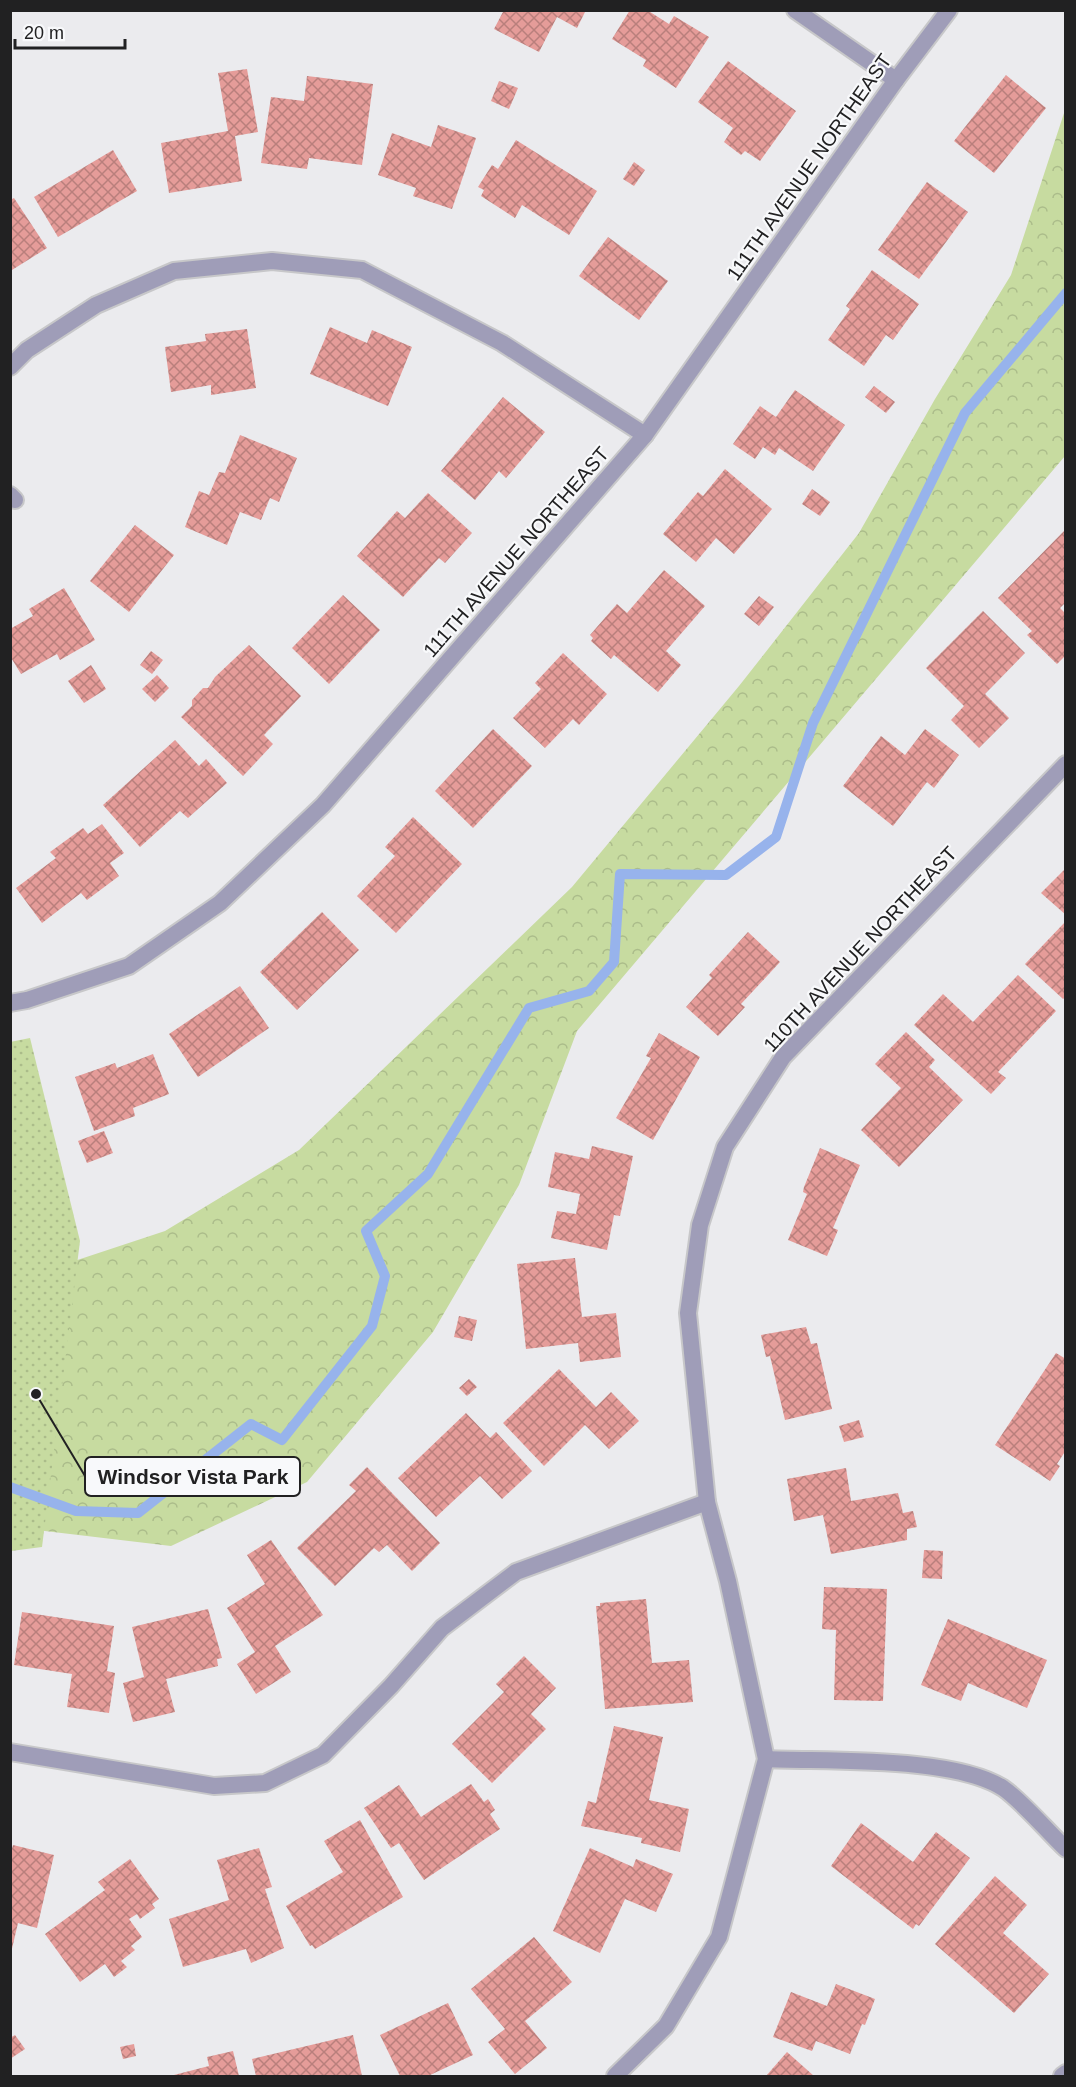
<svg xmlns="http://www.w3.org/2000/svg" width="1076" height="2087" font-family="Arial,sans-serif">
  <style>
    .forest { fill: url(#forest-crowns) }
    .park { fill: url(#park-dots) }
    .lines { fill: none; stroke-linecap: round; stroke-linejoin: round }
    .stream { stroke: #97b3ec; stroke-width: 10 }
    .building { fill: url(#building-cross-hatch) }
    .minor-casing { stroke: #c7c7c9; stroke-width: 20 }
    .minor { stroke: #9f9db8; stroke-width: 16 }
    .labels { text-anchor: middle; dominant-baseline: central; stroke-width: 4.5; stroke-linejoin: round; paint-order: stroke }
    .street-label { font-size: 20px; fill: #212122; stroke: #f8f9fb }
    .leader { fill: none; stroke: #212122; stroke-width: 2 }
    .callout-dot { fill: #212122; stroke: #f8f9fb; stroke-width: 2 }
    .callout { fill: #f8f9fb; stroke: #212122; stroke-width: 2 }
    .callout-label { font-size: 21px; text-anchor: middle; font-weight: bold; fill: #212122 }
  </style>
  <defs>
    <pattern id="forest-crowns" width="20" height="18" patternUnits="userSpaceOnUse" patternTransform="scale(1.5)"><rect width="20" height="18" fill="#c7dba0"/><path d="M2 6a3 3 0 1 1 6 0M12 15a3 3 0 1 1 6 0" fill="none" stroke="#abbc8a"/></pattern>
    <pattern id="park-dots" width="8" height="8" patternUnits="userSpaceOnUse" patternTransform="scale(1.5)"><rect width="8" height="8" fill="#c7dba0"/><path d="M2 2h.1M6 6h.1" fill="none" stroke="#abbc8a" stroke-width="1.8" stroke-linecap="round"/></pattern>
    <pattern id="building-cross-hatch" width="8" height="8" patternUnits="userSpaceOnUse" patternTransform="scale(1.5)"><rect width="8" height="8" fill="#e59c99"/><path d="M0 0l8 8M0 8l8-8" fill="none" stroke="#b97f7c"/></pattern>
  </defs>
  <rect width="100%" height="100%" fill="#ebebee"/>
  <polygon class="forest" points="1065,110 1065,456 577,1031 519,1185 433,1332 307,1482 171,1546 11,1527 29,1276 165,1231 299,1150 572,887 739,686 859,533 935,399 1011,275"/>
  <polygon class="park" points="30,1038 80,1241 42,1547 11,1551 10,1042"/>
  <g class="lines">
    <polyline class="stream" points="10,1487 76,1511 138,1513 251,1424 282,1440 372,1326 385,1276 366,1231 428,1174 529,1008 589,991 614,962 620,874 726,875 776,837 813,723 965,413 1066,293"/>
  </g>
  <g class="building">
    <polygon points="504,10 586,10 577,28 557,17 539,52 494,29"/>
    <polygon points="630,10 647,10 669,24 674,16 709,37 676,88 643,66 646,60 612,39"/>
    <polygon points="728,61 796,111 760,161 745,151 741,155 724,142 733,128 698,102"/>
    <polygon points="247,69 258,132 235,136 242,181 169,193 161,143 228,131 218,73"/>
    <polygon points="1006,75 1046,108 994,173 954,141"/>
    <polygon points="307,76 373,84 362,165 309,158 307,169 261,163 271,97 304,101"/>
    <polygon points="499,81 518,88 509,109 491,101"/>
    <polygon points="438,125 476,138 452,209 413,196 416,188 378,175 392,133 431,147"/>
    <polygon points="516,140 597,191 569,235 522,205 515,218 481,196 484,190 478,187 492,165 498,169"/>
    <polygon points="113,150 137,191 58,237 34,197"/>
    <polygon points="634,162 645,170 634,186 623,179"/>
    <polygon points="927,182 968,212 919,279 878,250"/>
    <polygon points="14,198 47,248 12,270 10,200"/>
    <polygon points="608,237 668,281 639,320 579,276"/>
    <polygon points="872,270 919,304 893,340 886,335 864,366 828,340 850,309 846,306"/>
    <polygon points="330,327 367,343 372,330 412,347 388,406 310,374"/>
    <polygon points="247,329 256,388 211,395 211,385 171,392 165,347 206,341 205,334"/>
    <polygon points="874,386 895,402 886,413 865,397"/>
    <polygon points="795,390 845,425 813,471 779,448 775,455 763,447 755,459 733,444 760,406 776,417"/>
    <polygon points="503,397 545,432 506,478 499,471 475,500 441,471"/>
    <polygon points="240,435 297,458 279,502 270,498 261,520 240,512 227,545 185,527 199,491 209,495 219,472 225,473"/>
    <polygon points="725,469 772,509 734,554 716,538 696,562 663,534 698,492 703,496"/>
    <polygon points="812,489 830,502 820,516 802,504"/>
    <polygon points="428,493 472,533 445,563 439,558 403,597 357,556 397,511 405,518"/>
    <polygon points="135,525 174,555 129,612 90,581"/>
    <polygon points="1064,531 1066,602 1060,608 1066,614 1066,655 1057,664 1027,635 1032,631 998,598"/>
    <polygon points="664,570 705,606 666,651 681,665 658,692 614,655 611,659 591,641 593,638 590,635 617,604 627,613"/>
    <polygon points="64,588 95,640 60,660 57,654 21,674 10,656 10,629 33,616 29,609"/>
    <polygon points="343,595 380,630 329,684 292,648"/>
    <polygon points="759,596 774,607 759,626 744,614"/>
    <polygon points="983,611 1025,653 985,694 1009,718 979,748 951,720 964,706 926,668"/>
    <polygon points="249,645 301,696 264,735 273,744 243,776 181,717 192,706 192,700 203,688 208,688 215,677"/>
    <polygon points="151,651 163,660 152,674 140,665"/>
    <polygon points="563,653 607,694 579,725 573,719 545,748 513,718 541,689 535,683"/>
    <polygon points="91,665 106,689 84,703 68,681"/>
    <polygon points="157,675 169,688 155,702 142,689"/>
    <polygon points="493,729 532,766 473,828 435,791"/>
    <polygon points="925,729 959,755 934,788 927,782 893,826 843,786 881,736 905,755"/>
    <polygon points="175,740 199,766 206,759 227,783 188,818 180,811 140,847 103,805"/>
    <polygon points="413,817 462,864 396,933 357,896 395,856 385,847"/>
    <polygon points="102,824 124,853 110,863 119,876 87,900 81,893 42,923 16,888 56,858 50,852 83,828 88,834"/>
    <polygon points="1066,868 1066,915 1041,893"/>
    <polygon points="322,912 359,950 297,1010 260,972"/>
    <polygon points="1066,921 1066,997 1063,999 1025,964"/>
    <polygon points="748,932 780,962 741,1004 745,1007 718,1036 686,1007 712,978 709,975"/>
    <polygon points="1018,975 1056,1011 998,1072 1006,1078 991,1094 914,1025 943,994 973,1022"/>
    <polygon points="240,986 269,1028 198,1077 169,1034"/>
    <polygon points="906,1032 935,1060 929,1067 963,1100 899,1167 861,1130 901,1088 875,1064"/>
    <polygon points="659,1033 700,1057 653,1140 616,1118 651,1058 646,1056"/>
    <polygon points="153,1054 169,1094 133,1108 135,1116 94,1131 75,1077 115,1063 117,1068"/>
    <polygon points="104,1131 113,1153 87,1163 78,1141"/>
    <polygon points="592,1146 633,1156 620,1216 614,1215 607,1250 551,1238 557,1211 576,1214 580,1194 548,1187 555,1152 589,1159"/>
    <polygon points="820,1148 860,1165 833,1228 838,1230 827,1256 788,1240 807,1194 803,1192 804,1187"/>
    <polygon points="575,1258 582,1317 616,1313 621,1357 580,1362 578,1343 526,1349 517,1264"/>
    <polygon points="459,1316 477,1320 472,1341 454,1337"/>
    <polygon points="806,1327 811,1344 817,1343 832,1409 785,1420 770,1356 766,1357 761,1335"/>
    <polygon points="1056,1353 1066,1359 1066,1450 1057,1464 1060,1466 1050,1481 995,1445"/>
    <polygon points="559,1369 596,1407 611,1392 639,1421 609,1449 585,1425 544,1466 503,1423"/>
    <polygon points="469,1379 477,1387 467,1396 459,1388"/>
    <polygon points="466,1413 490,1438 496,1432 532,1471 502,1499 480,1476 436,1517 398,1478"/>
    <polygon points="859,1420 864,1437 844,1442 839,1426"/>
    <polygon points="367,1467 440,1543 412,1571 387,1545 379,1552 374,1548 335,1586 297,1548 356,1491 349,1485"/>
    <polygon points="846,1468 851,1501 898,1493 903,1513 913,1511 917,1527 907,1529 907,1540 831,1554 823,1515 794,1521 787,1479"/>
    <polygon points="271,1540 323,1615 275,1646 291,1672 256,1694 237,1664 255,1652 227,1608 265,1584 247,1555"/>
    <polygon points="924,1550 943,1551 942,1579 922,1578"/>
    <polygon points="824,1587 887,1589 883,1701 834,1700 836,1630 822,1629"/>
    <polygon points="646,1599 652,1663 689,1660 693,1702 605,1709 596,1606 600,1606 600,1603"/>
    <polygon points="208,1609 222,1658 217,1659 218,1666 166,1679 175,1712 133,1722 123,1683 144,1677 132,1627"/>
    <polygon points="22,1612 114,1626 107,1671 115,1673 109,1713 67,1707 72,1674 14,1665"/>
    <polygon points="948,1619 1047,1660 1027,1708 968,1683 961,1701 921,1685"/>
    <polygon points="524,1656 556,1688 531,1714 546,1729 492,1783 452,1744 504,1692 496,1684"/>
    <polygon points="614,1726 663,1737 649,1800 689,1809 680,1852 641,1843 642,1838 581,1826 588,1801 596,1803"/>
    <polygon points="471,1784 484,1802 488,1799 495,1810 490,1814 500,1829 424,1880 399,1843 391,1848 364,1808 399,1785 421,1817"/>
    <polygon points="360,1820 403,1897 315,1949 312,1945 310,1946 286,1906 343,1872 324,1841"/>
    <polygon points="861,1823 913,1862 936,1832 970,1858 919,1926 916,1924 913,1929 831,1866"/>
    <polygon points="13,1845 54,1855 37,1928 18,1923 11,1953 10,1856"/>
    <polygon points="259,1848 272,1887 265,1889 284,1948 251,1963 246,1949 183,1967 169,1919 229,1900 217,1860"/>
    <polygon points="590,1848 633,1867 636,1859 673,1874 656,1912 625,1899 600,1953 553,1931"/>
    <polygon points="130,1859 159,1899 152,1904 155,1908 140,1919 137,1914 129,1919 142,1937 131,1946 135,1950 121,1961 127,1967 114,1977 105,1964 80,1982 45,1934 105,1890 98,1882"/>
    <polygon points="995,1876 1027,1905 1003,1933 1049,1974 1014,2013 935,1944"/>
    <polygon points="534,1937 572,1982 525,2021 547,2048 515,2074 488,2042 505,2029 471,1989"/>
    <polygon points="836,1984 875,1999 865,2025 862,2024 850,2054 816,2041 812,2051 773,2037 791,1992 827,2006"/>
    <polygon points="448,2003 473,2055 428,2076 400,2076 380,2035"/>
    <polygon points="15,2035 25,2049 10,2059 10,2038"/>
    <polygon points="353,2035 362,2076 256,2076 252,2059"/>
    <polygon points="134,2044 136,2056 123,2059 120,2047"/>
    <polygon points="233,2051 239,2076 170,2076 209,2066 207,2057"/>
    <polygon points="787,2052 814,2076 766,2076"/>
  </g>
  <g class="lines">
    <defs>
      <g id="minor">
        <polyline points="795,10 896,80"/>
        <polyline points="10,367 27,350 96,305 174,271 272,261 362,270 502,343 645,435"/>
        <polyline points="10,495 15,500"/>
        <polyline points="10,1003 27,1000 129,966 220,903 323,805 645,435 896,80 949,10"/>
        <polyline points="10,1752 214,1786 265,1783 323,1755 391,1686 442,1628 516,1572 707,1502"/>
        <path d="M766,1759c61,3 187,-3 237,29 19,13 45,44 63,61"/>
        <polyline points="615,2076 666,2026 719,1937 766,1759 728,1581 707,1502 688,1313 700,1225 725,1147 783,1057 1066,764"/>
        <polyline points="1062,2076 1066,2073"/>
      </g>
    </defs>
    <use href="#minor" class="minor-casing"/>
    <use href="#minor" class="minor"/>
  </g>
  <g class="labels">
    <g class="street-label">
      <text transform="translate(809 167) rotate(-55)">111TH AVENUE NORTHEAST</text>
      <text transform="translate(516 552) rotate(-49)">111TH AVENUE NORTHEAST</text>
      <text transform="translate(860 949) rotate(-47)">110TH AVENUE NORTHEAST</text>
    </g>
  </g>
  <path class="leader" d="M36 1394L85 1476"/>
  <circle class="callout-dot" cx="36" cy="1394" r="6"/>
  <rect class="callout" x="85" y="1457" width="215" height="39" rx="6"/>
  <g class="callout-label">
    <text x="193" y="1484">Windsor Vista Park</text>
  </g>
  <rect width="1076" height="2087" fill="none" stroke="#212122" stroke-width="24"/>
  <path d="M15 39v9h110v-9" fill="none" stroke="#212122" stroke-width="3"/>
  <text x="24" y="39" font-size="18" fill="#212122" stroke="#f8f9fb" stroke-width="4.5" paint-order="stroke">20 m</text>
</svg>
